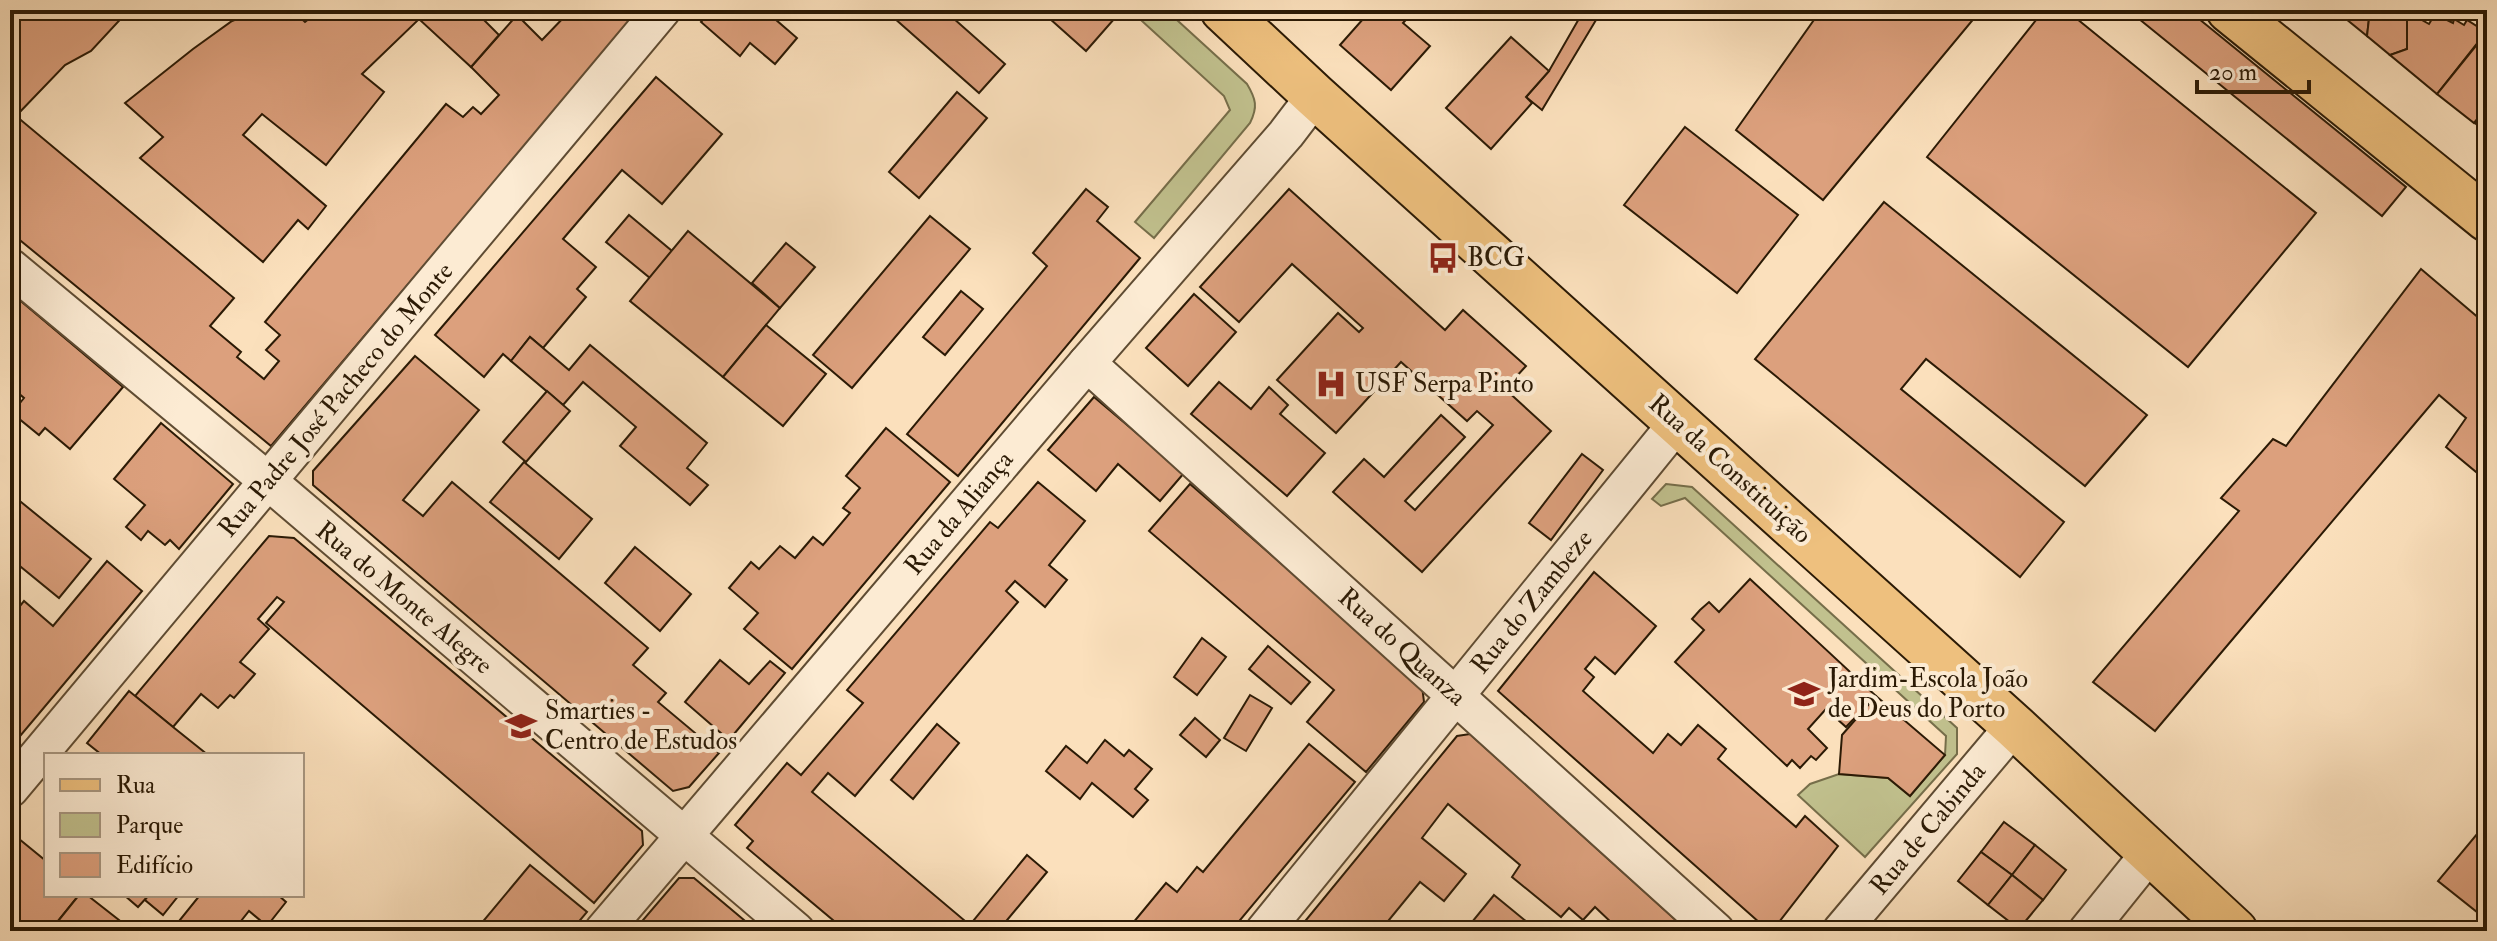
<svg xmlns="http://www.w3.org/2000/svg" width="2497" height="941" font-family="'IM FELL Double Pica',serif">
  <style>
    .green { fill: #c1c18e; stroke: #766e4a; stroke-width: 2 }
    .building { fill: #dca07d; stroke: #2b1a05; stroke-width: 2 }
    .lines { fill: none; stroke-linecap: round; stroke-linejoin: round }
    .minor-casing { stroke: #5f4c33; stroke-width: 40 }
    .major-casing { stroke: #2b1a05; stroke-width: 48 }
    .minor { stroke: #fcebd3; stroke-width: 36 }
    .major { stroke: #eec07e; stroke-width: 44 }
    .labels { text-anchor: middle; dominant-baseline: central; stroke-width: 8; stroke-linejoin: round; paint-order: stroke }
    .poi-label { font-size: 26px; fill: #2b1a05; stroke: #fcebd3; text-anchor: start }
    .street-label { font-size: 26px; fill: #2b1a05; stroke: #fcebd3 }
  </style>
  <rect width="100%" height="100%" fill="#fbe0bc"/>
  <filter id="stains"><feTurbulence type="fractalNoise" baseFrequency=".0025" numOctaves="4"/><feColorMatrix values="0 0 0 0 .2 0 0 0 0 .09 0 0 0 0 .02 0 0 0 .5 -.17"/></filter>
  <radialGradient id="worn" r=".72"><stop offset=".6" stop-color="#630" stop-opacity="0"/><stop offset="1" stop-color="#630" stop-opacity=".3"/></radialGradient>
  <g class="green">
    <path d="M1130,10h36l81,74c9,15 11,23 3,39l-96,115 -19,-16 95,-112 -6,-14z"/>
    <polygon points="1666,484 1692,487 1957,728 1957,754 1865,857 1798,795 1810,784 1839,774 1888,778 1910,796 1945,755 1946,736 1685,498 1661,506 1652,499"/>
  </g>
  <g class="building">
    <polygon points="10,10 129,10 91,51 65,65 16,116 234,298 210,326 241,352 237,357 264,379 279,361 266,350 280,335 265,322 446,104 463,117 473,107 481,114 499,95 471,67 517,15 542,40 567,14 562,10 641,10 271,446 10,232"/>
    <polygon points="260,10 292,10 305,22 320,10 474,10 499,35 471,67 419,19 362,74 384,92 326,165 262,114 243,135 326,206 308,229 298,220 263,262 140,158 163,137 125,103 193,49 232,21"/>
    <polygon points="711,10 782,10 775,19 797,38 775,64 750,43 740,56 701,22"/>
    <polygon points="885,10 944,10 1005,64 979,93"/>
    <polygon points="1040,10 1122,10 1086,51"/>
    <polygon points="1371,10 1415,10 1403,23 1430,46 1391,90 1340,45"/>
    <polygon points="1584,10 1602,10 1542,110 1526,97 1549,71"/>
    <polygon points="1821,10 1981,10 1823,200 1736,130"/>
    <polygon points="2044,10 2066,10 2316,213 2188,367 1927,157"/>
    <polygon points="2128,10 2188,10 2406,187 2382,216"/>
    <polygon points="2335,10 2370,10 2367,36"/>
    <polygon points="2370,10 2407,10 2407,49 2390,55 2367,36"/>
    <polygon points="2407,16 2420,19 2429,24 2432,19 2445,19 2453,23 2454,19 2464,25 2467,20 2486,32 2437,94 2390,55 2407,49"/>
    <polygon points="1511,37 1549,71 1526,97 1532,103 1491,149 1446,108"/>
    <polygon points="2479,42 2487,48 2487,107 2474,123 2437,94"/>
    <polygon points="656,77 722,134 662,204 622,170 563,239 596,267 577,289 586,297 543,348 530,337 511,361 503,354 484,377 435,335"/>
    <polygon points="957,92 987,118 919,198 889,172"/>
    <polygon points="2487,107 2487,133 2475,123"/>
    <polygon points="1685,127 1798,215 1737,293 1624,205"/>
    <polygon points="1086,189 1108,207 1097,221 1140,258 958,476 907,434 1047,266 1033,253"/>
    <polygon points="1289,189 1445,330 1463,310 1526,366 1505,389 1551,431 1422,572 1333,492 1364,459 1384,477 1441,415 1465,437 1405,501 1415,510 1493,425 1477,411 1467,421 1401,362 1336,433 1277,380 1338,313 1359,332 1363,328 1292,264 1239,322 1200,287"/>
    <polygon points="1884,202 2147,415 2085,486 1926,359 1901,389 2064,522 2020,577 1755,359"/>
    <polygon points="629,215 672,251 650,278 606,242"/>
    <polygon points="930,216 970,249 852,388 813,355"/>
    <polygon points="688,231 780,308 723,377 630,301"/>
    <polygon points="786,243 815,267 780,308 752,283"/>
    <polygon points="2421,269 2487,325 2487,481 2446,447 2466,418 2439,395 2155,731 2093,682 2239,511 2221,498 2273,439 2286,446"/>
    <polygon points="961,291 983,309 945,355 923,337"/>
    <polygon points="10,292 123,387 70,449 45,428 39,435 12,413 24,398 10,386"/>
    <polygon points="1194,294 1236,332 1188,386 1146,348"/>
    <polygon points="766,325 826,374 783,426 723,377"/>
    <polygon points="530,337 569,370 590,345 707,443 687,468 708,485 690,505 620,446 636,427 583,382 563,405 511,361"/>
    <polygon points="415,356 479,410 403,500 423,516 452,482 648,648 633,665 666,693 658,702 719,753 689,787 673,791 313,485 313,471"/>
    <polygon points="1219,382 1251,409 1269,387 1288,405 1280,414 1325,453 1287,496 1191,414"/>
    <polygon points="547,391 570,411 526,462 503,442"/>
    <polygon points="1094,397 1184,473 1160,501 1118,464 1096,491 1048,450"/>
    <polygon points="161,423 233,484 179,549 170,540 165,545 148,531 141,540 126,527 145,505 114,479"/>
    <polygon points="886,428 950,482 792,669 744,629 758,613 729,588 751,562 759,569 780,546 795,558 813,537 823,545 850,513 843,508 860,488 846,476"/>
    <polygon points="1582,454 1603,470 1551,540 1529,523"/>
    <polygon points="524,462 592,519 559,559 490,502"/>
    <polygon points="1038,482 1085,521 1049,565 1067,580 1045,607 1015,581 1006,591 1018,602 855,796 828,773 812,792 971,926 966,931 846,931 747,848 753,841 735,825 787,763 801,775 863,703 847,690 990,522 998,528"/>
    <polygon points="1190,484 1422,686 1424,702 1366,772 1307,722 1334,690 1149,531"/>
    <polygon points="10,493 91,559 59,598 10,558"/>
    <polygon points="269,536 294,538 642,831 643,845 594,903 266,623 284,602 277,597 258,619 269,629 240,662 255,674 234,698 230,695 218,708 201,694 173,727 135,696"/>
    <polygon points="635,547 691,594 660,631 605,583"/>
    <polygon points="107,561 142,591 10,748 10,618 24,601 53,626"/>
    <polygon points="1594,572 1656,626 1615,674 1595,657 1585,669 1594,677 1583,691 1653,753 1668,734 1681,745 1698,725 1726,749 1718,759 1796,827 1805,816 1838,846 1772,931 1769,931 1498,691"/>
    <polygon points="1750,579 1876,696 1846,727 1826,709 1808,729 1827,748 1816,760 1811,756 1800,768 1792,760 1787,766 1675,662 1704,630 1692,619 1700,610 1709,602 1719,612"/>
    <polygon points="1202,638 1226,657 1197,695 1174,677"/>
    <polygon points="1268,646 1310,682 1291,704 1249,669"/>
    <polygon points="720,660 749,684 770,661 785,673 729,740 685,702"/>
    <polygon points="129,691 173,727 208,755 102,755 87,743"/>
    <polygon points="1250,695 1272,708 1246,751 1224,738"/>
    <polygon points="1876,696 1945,755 1910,796 1888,778 1839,774 1842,735"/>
    <polygon points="1195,718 1220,740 1206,757 1180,735"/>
    <polygon points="937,724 959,743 913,799 891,780"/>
    <polygon points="1470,734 1688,931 1607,931 1613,924 1595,907 1583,920 1569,908 1561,917 1512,877 1520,865 1448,804 1422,838 1466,874 1444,901 1420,882 1380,931 1297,931 1457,736"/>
    <polygon points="1105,740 1124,756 1129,750 1152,769 1135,789 1148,800 1133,817 1092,783 1080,799 1046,771 1066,746 1087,763"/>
    <polygon points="1309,744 1355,782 1231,931 1119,931 1124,925 1128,929 1166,883 1177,892 1197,867 1203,872"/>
    <polygon points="2004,822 2035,845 2012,875 1981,852"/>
    <polygon points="2487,822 2487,910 2482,916 2438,881"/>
    <polygon points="13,834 46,861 46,895 79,895 50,931 10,930 10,837"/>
    <polygon points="2035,845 2066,870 2043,900 2012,875"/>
    <polygon points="1981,852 2012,875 1988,905 1958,881"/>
    <polygon points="1027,855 1047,872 998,931 985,931 973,921"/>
    <polygon points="530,865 587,912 571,931 475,931"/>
    <polygon points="2012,875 2043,900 2019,929 1988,905"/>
    <polygon points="679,878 694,878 757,931 642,931 637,927"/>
    <polygon points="79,895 87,895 133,931 50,931"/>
    <polygon points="124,895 149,895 138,907"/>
    <polygon points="149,895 179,895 163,915 145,900"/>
    <polygon points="200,895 278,895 286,902 267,926 249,911 233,931 171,931"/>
    <polygon points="1494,895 1527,922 1524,931 1485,931 1472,922"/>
  </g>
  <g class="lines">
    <defs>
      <g id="minor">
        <polyline points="10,267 268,481 796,931"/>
        <polyline points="1087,363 1716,931"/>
        <polyline points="10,789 662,10"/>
        <polyline points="603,931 1087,363 1286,134 1315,96"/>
        <polyline points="1264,931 1678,422"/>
        <polyline points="1841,931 2014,726"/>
        <polyline points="2087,931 2149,854"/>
      </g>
      <g id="major">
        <polyline points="1223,10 1315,96 2014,726 2235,931"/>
        <polyline points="2229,10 2487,219"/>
      </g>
    </defs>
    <use href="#minor" class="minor-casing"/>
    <use href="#major" class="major-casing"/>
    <use href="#minor" class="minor"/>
    <use href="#major" class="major"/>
  </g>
  <defs>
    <symbol id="bus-bare" viewBox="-9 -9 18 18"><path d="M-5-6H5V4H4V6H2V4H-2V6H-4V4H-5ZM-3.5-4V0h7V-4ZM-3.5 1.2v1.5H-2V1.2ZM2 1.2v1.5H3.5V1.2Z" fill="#8f2418" stroke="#fcebd3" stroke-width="2.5" paint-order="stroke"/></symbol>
    <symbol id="hospital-bare" viewBox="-9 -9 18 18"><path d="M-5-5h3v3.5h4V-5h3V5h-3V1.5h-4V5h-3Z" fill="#8f2418" stroke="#fcebd3" stroke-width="2.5" paint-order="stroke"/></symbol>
    <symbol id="school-bare" viewBox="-9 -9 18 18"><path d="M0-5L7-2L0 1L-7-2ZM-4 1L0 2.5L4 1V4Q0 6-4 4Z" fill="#8f2418" stroke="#fcebd3" stroke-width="2.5" paint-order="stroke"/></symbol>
  </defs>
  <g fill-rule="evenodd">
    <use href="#bus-bare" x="1421" y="236" width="44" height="44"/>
    <use href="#hospital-bare" x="1309" y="362" width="44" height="44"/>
    <use href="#school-bare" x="1782" y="672" width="44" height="44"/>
    <use href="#school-bare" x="499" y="704" width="44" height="44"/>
  </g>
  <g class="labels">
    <g class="poi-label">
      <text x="1467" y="258">BCG</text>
      <text x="1355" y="384">USF Serpa Pinto</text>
      <text x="1828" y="679">Jardim-Escola João<tspan x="1828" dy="30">de Deus do Porto</tspan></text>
      <text x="545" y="711">Smarties -<tspan x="545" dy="30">Centro de Estudos</tspan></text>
    </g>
    <g class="street-label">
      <text transform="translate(336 400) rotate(-50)">Rua Padre José Pacheco do Monte</text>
      <text transform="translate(1730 469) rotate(42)">Rua da Constituição</text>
      <text transform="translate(959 513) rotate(-50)">Rua da Aliança</text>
      <text transform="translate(404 598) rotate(40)">Rua do Monte Alegre</text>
      <text transform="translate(1532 602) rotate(-51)">Rua do Zambeze</text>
      <text transform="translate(1402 647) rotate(42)">Rua do Quanza</text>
      <text transform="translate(1928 829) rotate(-50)">Rua de Cabinda</text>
    </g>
  </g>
  <rect width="2497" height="941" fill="none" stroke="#fbe0bc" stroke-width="40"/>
  <rect x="12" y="12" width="2473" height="917" fill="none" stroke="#2b1a05" stroke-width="4"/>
  <rect x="20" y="20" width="2457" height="901" fill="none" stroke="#2b1a05" stroke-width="2"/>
  <rect x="44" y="753" width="260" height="144" fill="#fcebd3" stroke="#a89781" stroke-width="2"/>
  <rect x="60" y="779" width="40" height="12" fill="#eec07e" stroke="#a89781" stroke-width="2"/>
  <text x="116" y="793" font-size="24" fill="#2b1a05">Rua</text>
  <rect x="60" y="813" width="40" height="24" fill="#c1c18e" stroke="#a89781" stroke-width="2"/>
  <text x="116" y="833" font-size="24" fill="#2b1a05">Parque</text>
  <rect x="60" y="853" width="40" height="24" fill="#dca07d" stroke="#a89781" stroke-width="2"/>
  <text x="116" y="873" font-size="24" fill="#2b1a05">Edifício</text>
  <path d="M2197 80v12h112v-12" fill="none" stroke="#2b1a05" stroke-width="4"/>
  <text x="2209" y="80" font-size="24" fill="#2b1a05" stroke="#fcebd3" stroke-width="6" paint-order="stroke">20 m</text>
  <rect width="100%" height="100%" filter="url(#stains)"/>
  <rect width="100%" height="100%" fill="url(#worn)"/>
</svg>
